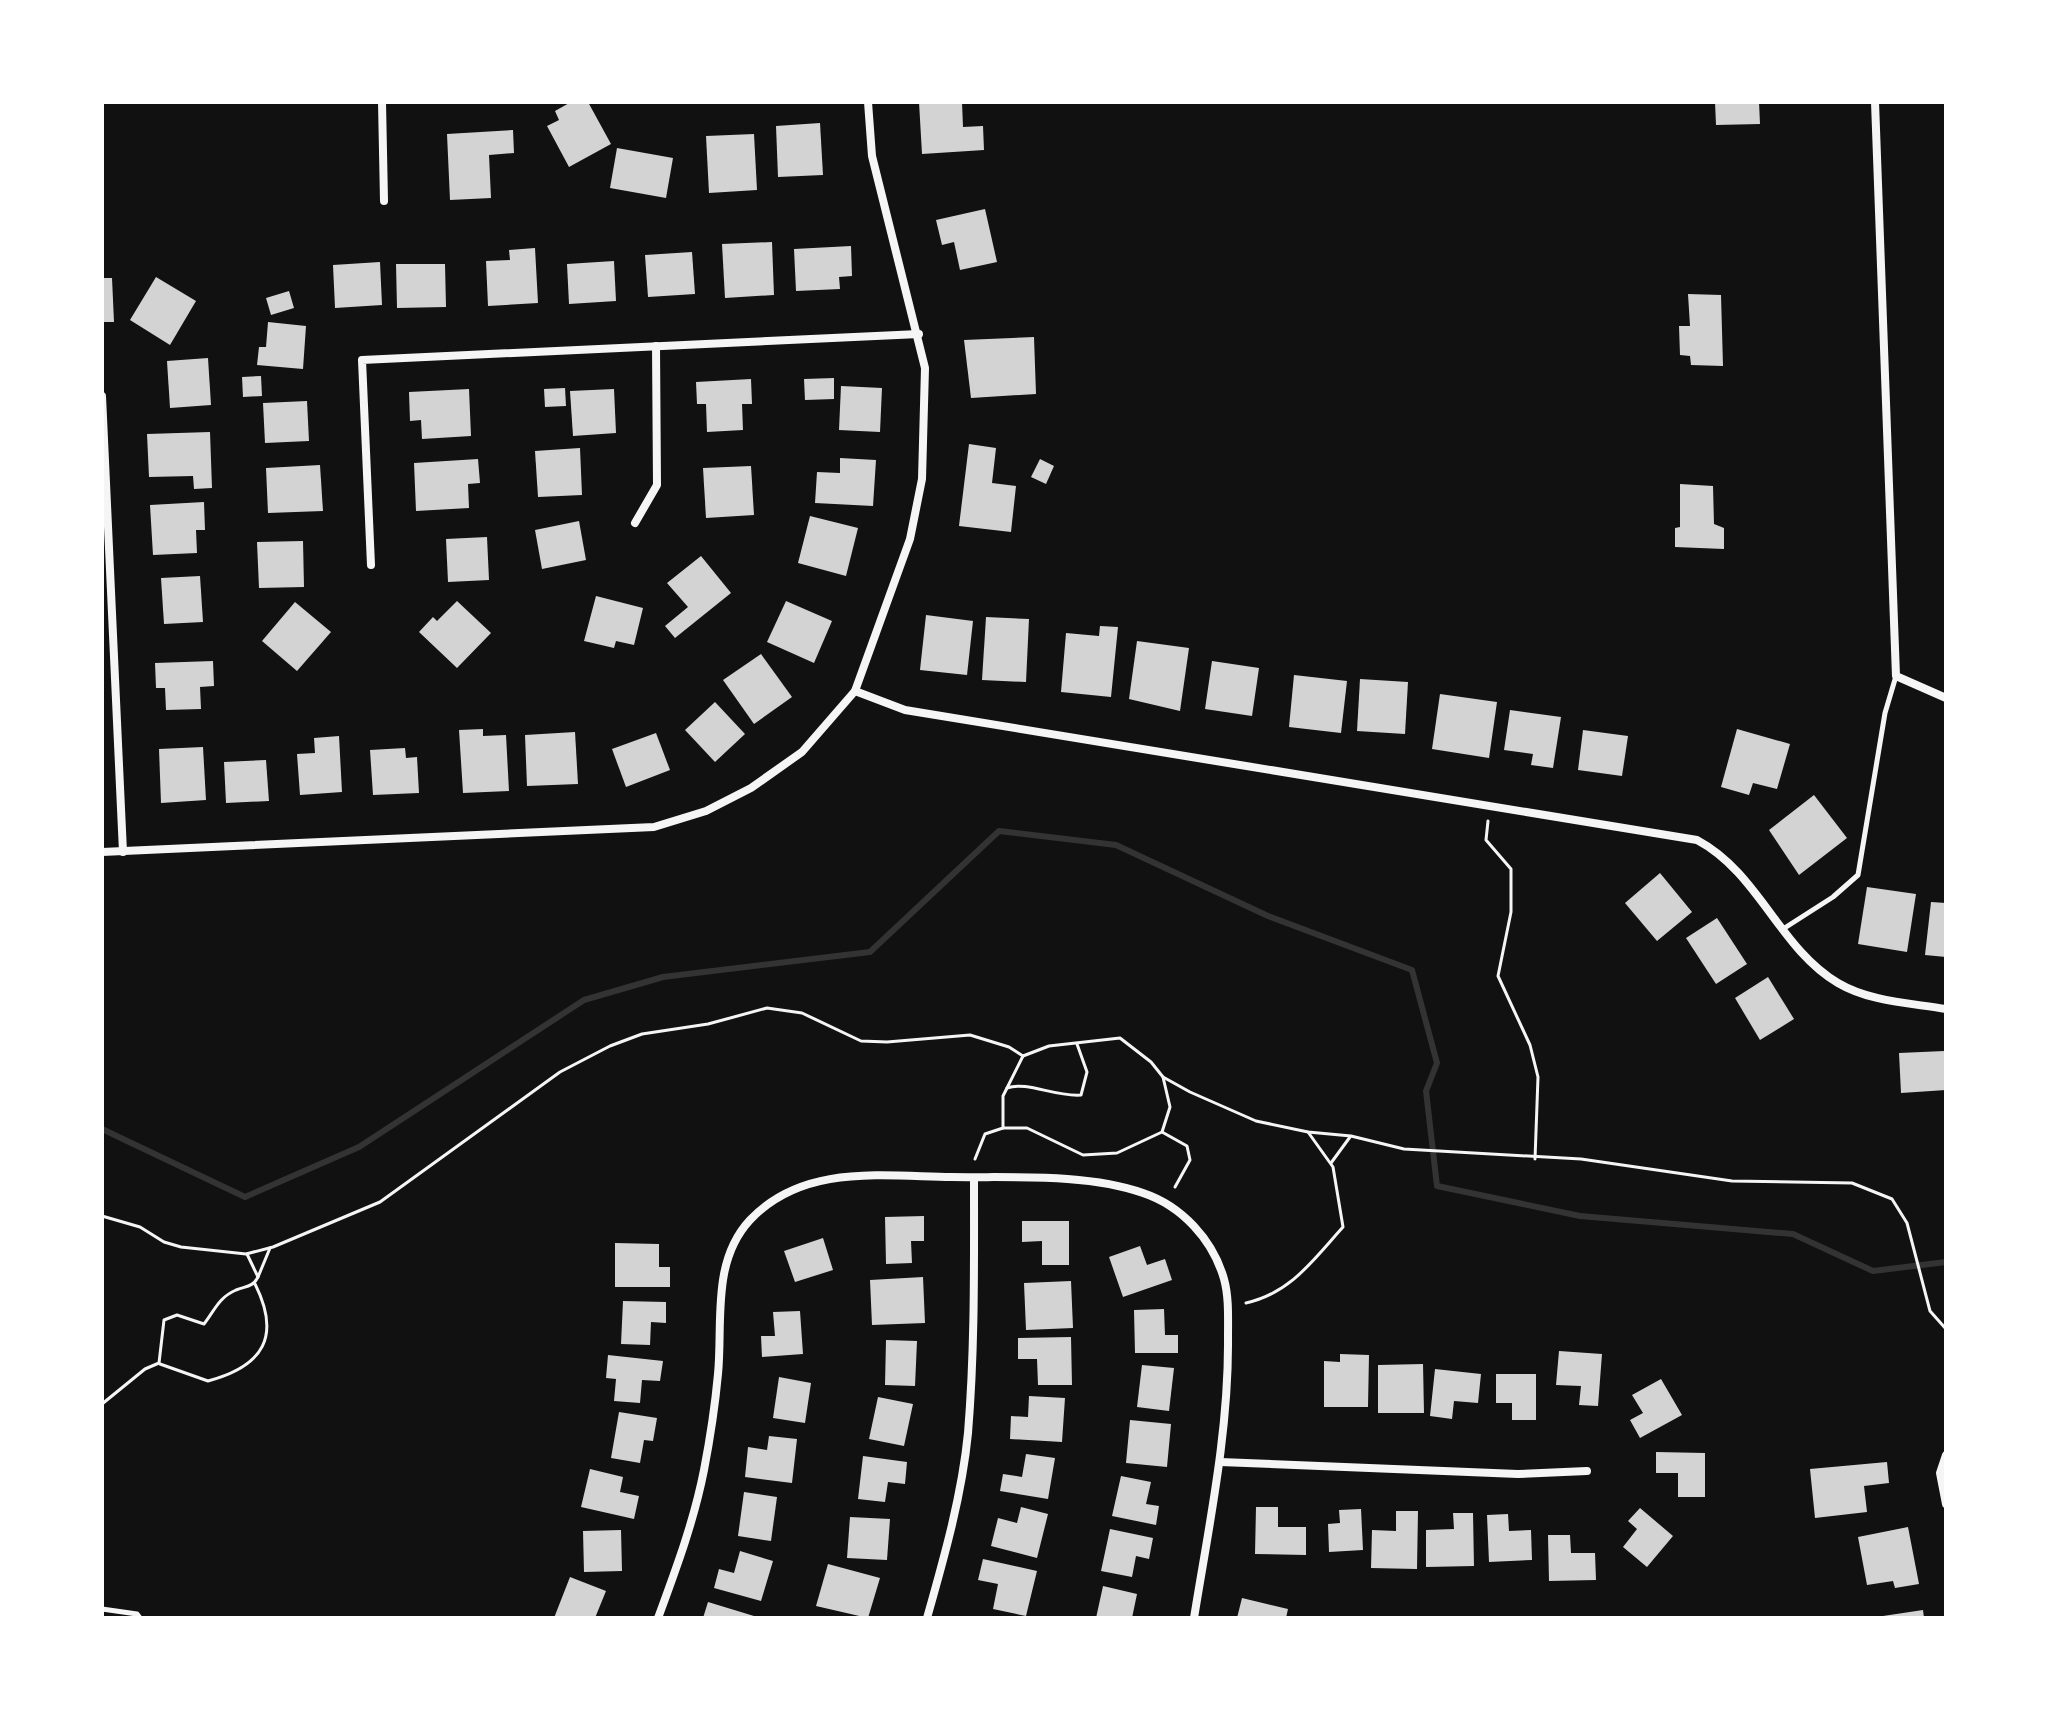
<svg xmlns="http://www.w3.org/2000/svg" width="2048" height="1720" font-family="'Exo 2',sans-serif">
  <style>
    .lines { fill: none; stroke-linecap: round; stroke-linejoin: round }
    .stream { stroke: #333; stroke-width: 6 }
    .building { fill: #d3d3d3 }
    .path { stroke: #f5f5f5; stroke-width: 3 }
    .service { stroke: #f5f5f5; stroke-width: 5 }
    .minor { stroke: #f5f5f5; stroke-width: 8 }
  </style>
  <rect width="100%" height="100%" fill="#111"/>
  <g class="lines">
    <polyline class="stream" points="102,1129 245,1197 359,1147 584,1000 663,977 870,952 999,831 1116,845 1268,916 1412,970 1437,1063 1426,1091 1437,1186 1580,1216 1793,1234 1873,1271 1946,1262"/>
  </g>
  <g class="building">
    <polygon points="571,102 588,102 611,144 569,167 547,126 559,120 555,111"/>
    <polygon points="919,102 962,102 963,127 983,126 984,150 922,154"/>
    <polygon points="1715,102 1759,102 1760,124 1716,125"/>
    <polygon points="820,123 823,175 778,177 776,126"/>
    <polygon points="513,130 514,153 489,155 491,198 450,200 447,134"/>
    <polygon points="754,134 757,190 709,193 706,136"/>
    <polygon points="617,148 673,158 666,198 610,188"/>
    <polygon points="985,209 997,262 960,270 954,242 942,245 936,220"/>
    <polygon points="772,242 774,295 725,298 722,244"/>
    <polygon points="851,246 852,276 839,277 840,289 796,291 794,249"/>
    <polygon points="535,248 538,303 488,306 486,261 510,260 509,250"/>
    <polygon points="692,252 695,294 648,297 645,255"/>
    <polygon points="614,261 616,301 569,304 567,264"/>
    <polygon points="380,262 382,305 335,308 333,265"/>
    <polygon points="396,264 445,264 446,307 397,308"/>
    <polygon points="156,277 196,301 170,345 130,320"/>
    <polygon points="102,278 112,278 114,322 102,322"/>
    <polygon points="289,291 294,308 271,315 266,298"/>
    <polygon points="1688,294 1721,295 1723,366 1691,365 1690,356 1680,355 1679,326 1690,326"/>
    <polygon points="268,322 306,326 303,369 257,365 259,347 266,347"/>
    <polygon points="1034,337 1036,394 971,398 964,340"/>
    <polygon points="208,358 211,405 170,408 167,361"/>
    <polygon points="261,376 262,396 243,397 242,377"/>
    <polygon points="834,378 834,399 805,400 804,379"/>
    <polygon points="751,379 752,404 742,404 743,430 707,432 706,404 697,404 696,382"/>
    <polygon points="841,386 882,388 880,432 839,430"/>
    <polygon points="565,388 566,406 545,407 544,389"/>
    <polygon points="469,389 471,436 422,439 421,420 410,421 409,392"/>
    <polygon points="614,389 616,433 573,436 570,391"/>
    <polygon points="307,401 309,441 265,443 263,403"/>
    <polygon points="210,432 212,488 194,489 193,476 149,477 147,434"/>
    <polygon points="969,444 996,448 992,483 1016,486 1011,532 959,526"/>
    <polygon points="580,448 582,495 538,497 535,451"/>
    <polygon points="840,458 876,460 873,506 815,503 817,472 840,473"/>
    <polygon points="478,459 480,483 468,484 469,508 416,511 414,463"/>
    <polygon points="1040,459 1054,466 1046,484 1031,477"/>
    <polygon points="320,465 323,511 268,513 266,468"/>
    <polygon points="751,466 754,515 706,518 703,468"/>
    <polygon points="1680,484 1713,486 1714,524 1724,528 1724,549 1675,547 1675,528 1680,527"/>
    <polygon points="204,502 205,530 196,530 197,553 153,555 150,505"/>
    <polygon points="810,516 858,528 846,576 798,563"/>
    <polygon points="579,521 586,560 542,569 535,530"/>
    <polygon points="487,537 489,580 448,582 446,539"/>
    <polygon points="303,541 304,587 259,588 257,542"/>
    <polygon points="701,556 731,593 675,638 665,626 688,607 667,583"/>
    <polygon points="200,576 203,622 164,624 161,578"/>
    <polygon points="596,596 643,608 634,645 616,641 614,648 584,641"/>
    <polygon points="457,601 491,633 457,668 419,632 433,617 437,621"/>
    <polygon points="786,601 832,621 814,663 767,642"/>
    <polygon points="295,602 331,632 297,671 262,641"/>
    <polygon points="926,615 973,621 967,675 920,670"/>
    <polygon points="986,617 1029,619 1026,682 982,680"/>
    <polygon points="1100,626 1118,627 1111,697 1061,692 1066,633 1099,636"/>
    <polygon points="1137,641 1189,648 1180,711 1129,699"/>
    <polygon points="761,654 792,697 754,724 723,680"/>
    <polygon points="213,661 214,686 200,687 201,709 166,710 165,688 156,688 155,663"/>
    <polygon points="1212,661 1259,668 1252,716 1205,709"/>
    <polygon points="1294,675 1347,681 1341,733 1289,727"/>
    <polygon points="1360,679 1408,682 1405,734 1357,731"/>
    <polygon points="1440,694 1497,702 1489,758 1432,749"/>
    <polygon points="715,702 745,734 715,762 685,730"/>
    <polygon points="1510,710 1561,717 1553,768 1531,765 1533,754 1504,750"/>
    <polygon points="483,729 483,736 506,735 509,791 463,793 459,730"/>
    <polygon points="1737,729 1790,744 1777,789 1753,783 1749,795 1721,787"/>
    <polygon points="1583,730 1628,736 1622,776 1578,770"/>
    <polygon points="575,732 578,784 527,786 525,735"/>
    <polygon points="656,733 670,770 626,787 612,749"/>
    <polygon points="339,736 342,792 300,795 297,754 315,753 314,738"/>
    <polygon points="203,747 206,800 161,803 159,749"/>
    <polygon points="405,748 406,758 417,757 419,793 373,795 370,750"/>
    <polygon points="266,760 269,801 226,803 224,762"/>
    <polygon points="1814,795 1847,838 1799,875 1769,830"/>
    <polygon points="1660,873 1692,912 1657,941 1625,903"/>
    <polygon points="1867,887 1916,894 1907,952 1858,944"/>
    <polygon points="1931,902 1946,903 1946,957 1925,955"/>
    <polygon points="1717,918 1747,964 1716,984 1686,938"/>
    <polygon points="1768,977 1794,1019 1760,1040 1735,998"/>
    <polygon points="1944,1051 1946,1090 1901,1093 1899,1053"/>
    <polygon points="924,1216 924,1241 911,1241 912,1263 886,1264 885,1217"/>
    <polygon points="1022,1221 1069,1221 1069,1265 1042,1265 1042,1241 1022,1242"/>
    <polygon points="823,1238 833,1270 795,1282 784,1251"/>
    <polygon points="615,1243 659,1244 659,1267 670,1267 670,1287 615,1287"/>
    <polygon points="1140,1246 1147,1265 1165,1259 1172,1280 1123,1297 1109,1257"/>
    <polygon points="923,1277 925,1323 872,1325 870,1280"/>
    <polygon points="1071,1281 1073,1328 1026,1330 1024,1283"/>
    <polygon points="623,1301 666,1302 666,1323 651,1322 650,1345 621,1344"/>
    <polygon points="1164,1309 1165,1335 1178,1335 1178,1353 1135,1353 1134,1310"/>
    <polygon points="800,1311 803,1354 762,1357 761,1336 775,1336 773,1312"/>
    <polygon points="1071,1337 1072,1385 1038,1385 1037,1359 1018,1359 1018,1338"/>
    <polygon points="886,1340 917,1341 915,1386 885,1385"/>
    <polygon points="1559,1351 1602,1354 1598,1406 1579,1405 1581,1386 1556,1385"/>
    <polygon points="1340,1354 1369,1355 1368,1407 1324,1407 1324,1361 1340,1362"/>
    <polygon points="608,1355 663,1361 660,1381 642,1380 640,1403 614,1401 616,1379 606,1378"/>
    <polygon points="1423,1364 1424,1413 1378,1413 1378,1365"/>
    <polygon points="1142,1365 1174,1368 1169,1411 1137,1407"/>
    <polygon points="1435,1369 1481,1374 1478,1403 1454,1401 1452,1419 1430,1416"/>
    <polygon points="1496,1374 1536,1374 1536,1420 1512,1420 1512,1403 1496,1403"/>
    <polygon points="779,1377 811,1383 805,1423 773,1418"/>
    <polygon points="1661,1379 1682,1415 1640,1438 1630,1420 1643,1413 1632,1395"/>
    <polygon points="1029,1396 1065,1398 1062,1442 1010,1439 1011,1416 1028,1417"/>
    <polygon points="878,1397 913,1404 904,1446 869,1439"/>
    <polygon points="619,1412 657,1418 653,1441 644,1440 640,1463 611,1458"/>
    <polygon points="1130,1420 1171,1424 1167,1467 1126,1463"/>
    <polygon points="769,1436 797,1439 792,1483 745,1477 748,1447 767,1450"/>
    <polygon points="1656,1452 1705,1453 1705,1497 1678,1497 1678,1473 1656,1473"/>
    <polygon points="1026,1454 1055,1458 1048,1499 1000,1491 1003,1474 1022,1477"/>
    <polygon points="863,1456 907,1462 905,1484 888,1482 885,1502 858,1499"/>
    <polygon points="1887,1462 1889,1483 1864,1486 1867,1512 1815,1518 1810,1469"/>
    <polygon points="590,1469 623,1477 620,1492 639,1496 634,1519 581,1507"/>
    <polygon points="1121,1476 1151,1482 1146,1504 1159,1506 1156,1525 1112,1516"/>
    <polygon points="744,1492 777,1497 771,1541 738,1536"/>
    <polygon points="1021,1507 1048,1514 1037,1558 991,1546 998,1518 1017,1523"/>
    <polygon points="1256,1507 1278,1507 1278,1527 1306,1527 1306,1555 1255,1554"/>
    <polygon points="1640,1508 1673,1536 1647,1567 1623,1547 1637,1529 1628,1521"/>
    <polygon points="1361,1509 1363,1550 1329,1552 1328,1524 1340,1523 1339,1510"/>
    <polygon points="1396,1511 1418,1511 1417,1569 1371,1568 1372,1530 1396,1531"/>
    <polygon points="1453,1513 1473,1513 1474,1566 1426,1567 1426,1530 1454,1529"/>
    <polygon points="1508,1514 1509,1531 1531,1530 1532,1560 1489,1562 1487,1515"/>
    <polygon points="850,1517 890,1519 887,1560 847,1558"/>
    <polygon points="1908,1527 1919,1584 1895,1588 1893,1581 1867,1585 1858,1537"/>
    <polygon points="1110,1529 1153,1538 1149,1559 1136,1556 1132,1577 1101,1571"/>
    <polygon points="621,1530 622,1571 584,1572 583,1531"/>
    <polygon points="1548,1535 1570,1535 1571,1553 1595,1553 1596,1580 1549,1581"/>
    <polygon points="740,1551 773,1561 761,1601 714,1588 719,1569 734,1573"/>
    <polygon points="983,1559 1037,1571 1026,1616 993,1609 998,1584 978,1580"/>
    <polygon points="828,1564 880,1578 868,1618 816,1606"/>
    <polygon points="570,1577 606,1591 595,1618 554,1618"/>
    <polygon points="1103,1586 1137,1594 1132,1618 1096,1618"/>
    <polygon points="1242,1598 1288,1609 1286,1618 1237,1618"/>
    <polygon points="708,1602 754,1616 753,1618 703,1618"/>
    <polygon points="1923,1610 1924,1618 1884,1618 1883,1616"/>
  </g>
  <g class="lines">
    <g class="path">
      <polyline points="1488,821 1486,840 1511,869 1511,912 1498,976 1530,1045 1538,1077 1535,1159"/>
      <path d="M1023,1056l-16,32c21,-7 47,9 74,7l6,-23 -10,-28"/>
      <polyline points="1003,1128 1027,1128 1083,1155 1117,1153 1162,1132 1170,1107 1163,1077"/>
      <polyline points="1162,1132 1187,1146 1190,1160 1175,1187"/>
      <polyline points="975,1159 985,1134 1003,1128 1003,1096 1007,1088"/>
      <polyline points="1331,1163 1350,1137"/>
      <polyline points="102,1216 140,1227 164,1242 181,1247 246,1254 273,1247 380,1202 560,1072 610,1046 642,1034 708,1024 767,1008 802,1013 861,1041 887,1042 970,1035 1009,1047 1023,1056 1049,1046 1120,1038 1151,1062 1163,1077 1190,1092 1256,1121 1308,1132 1351,1136 1404,1149 1581,1159 1732,1181 1852,1183 1892,1199 1907,1223 1930,1311 1946,1329"/>
      <polyline points="258,1277 270,1248"/>
      <path d="M1246,1303c45,-10 68,-44 97,-76l-10,-60 -25,-35"/>
      <path d="M160,1364l48,17c56,-15 73,-45 47,-97"/>
      <path d="M102,1404l43,-35 14,-6 5,-43 13,-5 27,9c11,-14 14,-26 32,-34 10,-4 17,-3 22,-13l-11,-23"/>
    </g>
    <g class="service">
      <polyline points="1783,929 1833,897 1858,875 1885,713 1896,676"/>
      <polyline points="102,1609 137,1614 140,1618"/>
    </g>
    <g class="minor">
      <polyline points="382,102 384,201"/>
      <polyline points="1875,102 1896,676 1946,698"/>
      <polyline points="102,396 123,852"/>
      <polyline points="635,523 657,485 656,346"/>
      <polyline points="371,565 362,360 919,334"/>
      <path d="M855,691l50,19 792,130c62,33 82,108 141,143 32,19 73,20 108,26"/>
      <polyline points="102,852 654,827 706,811 751,788 802,752 855,691 910,539 922,479 925,368 872,156 868,102"/>
      <polyline points="1946,1455 1940,1473 1946,1504"/>
      <polyline points="1220,1462 1518,1474 1587,1471"/>
      <path d="M658,1618c18,-49 36,-97 46,-148 6,-31 11,-64 14,-96 5,-51 -7,-112 32,-154 53,-56 131,-44 201,-43 59,1 136,-4 192,16 39,13 70,47 81,86 5,18 4,38 4,58 1,94 -19,188 -34,281"/>
      <path d="M927,1618c17,-60 35,-123 41,-185 7,-85 6,-170 6,-255"/>
    </g>
  </g>
  <rect width="2048" height="1720" fill="none" stroke="#ffffff" stroke-width="208"/>
</svg>
